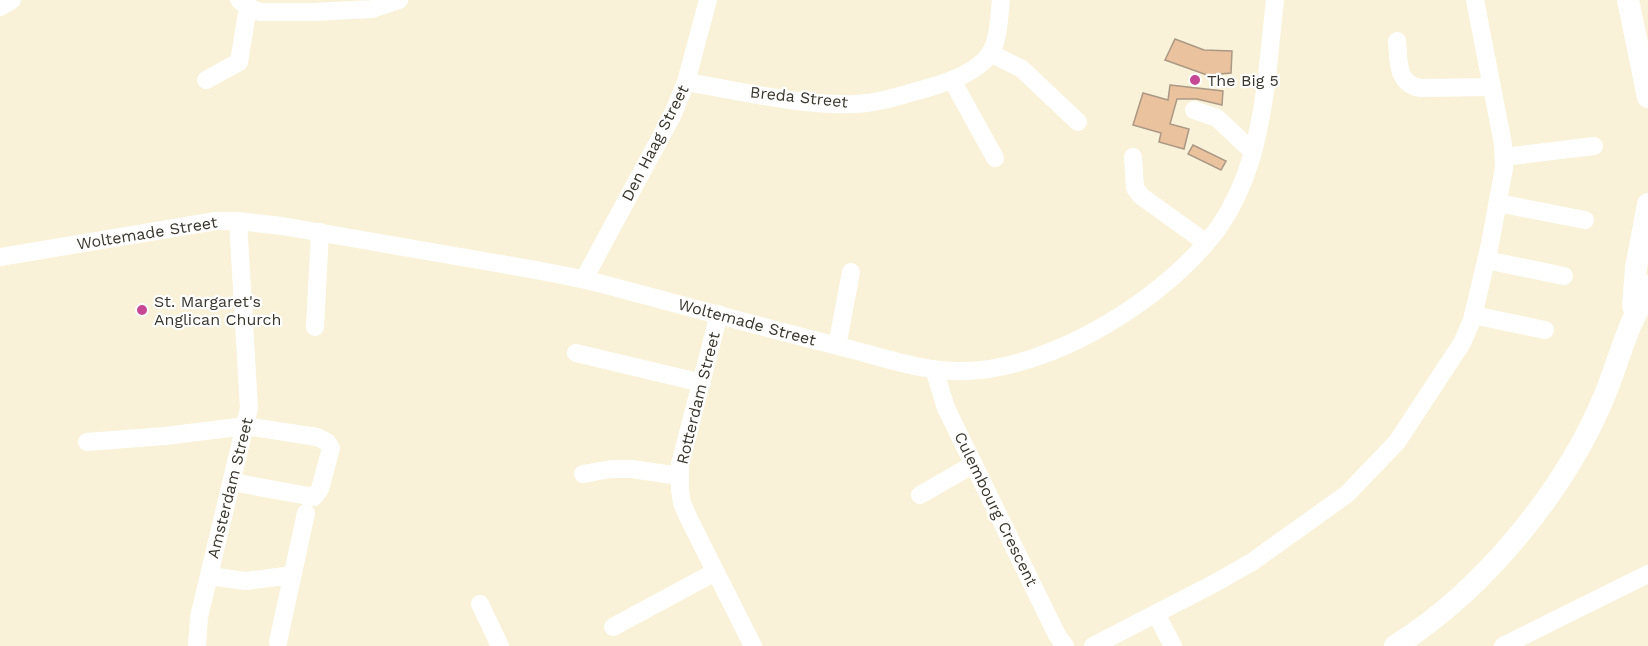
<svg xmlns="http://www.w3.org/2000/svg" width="1648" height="646" font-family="'Work Sans',sans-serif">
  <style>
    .building { fill: #eac39e; stroke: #ab9885; stroke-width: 1.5 }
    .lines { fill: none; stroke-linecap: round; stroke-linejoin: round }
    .minor { stroke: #fff; stroke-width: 18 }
    .major { stroke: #fff; stroke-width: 22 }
    .poi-dot { fill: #c64793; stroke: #fff; stroke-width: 2 }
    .labels { text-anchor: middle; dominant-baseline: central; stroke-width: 4.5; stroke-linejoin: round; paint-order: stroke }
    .poi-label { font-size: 16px; fill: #39362c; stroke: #fff; text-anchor: start }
    .street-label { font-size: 16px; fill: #39362c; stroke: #fff }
  </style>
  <rect width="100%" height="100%" fill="#f9f2d8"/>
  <g class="building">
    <polygon points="1175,39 1204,50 1232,51 1231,73 1207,75 1165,60"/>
    <polygon points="1170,85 1223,91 1222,105 1197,99 1177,99 1170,124 1189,129 1184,149 1159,142 1161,133 1133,125 1143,93 1168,100"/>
    <polygon points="1193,145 1226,161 1221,170 1188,154"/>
  </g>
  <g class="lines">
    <g class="minor">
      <polyline points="239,0 248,7 260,12 313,12 372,9 399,0"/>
      <polyline points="0,7 12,0"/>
      <path d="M1397,41c2,20 -1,42 23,47l72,-1"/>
      <polyline points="990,53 1022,69 1078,122"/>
      <polyline points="206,80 239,62 248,7"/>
      <polyline points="952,80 995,158"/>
      <path d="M686,82c55,9 113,24 169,22 26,-1 51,-10 76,-17 20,-6 46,-15 59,-33 9,-15 9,-37 11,-54"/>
      <polyline points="1194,110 1217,118 1252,151"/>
      <polyline points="1133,157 1135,188 1141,196 1205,242"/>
      <polyline points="1504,157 1594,146"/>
      <polyline points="1498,203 1585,220"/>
      <path d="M0,257l216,-36h22l44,5c69,12 139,24 208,36 39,7 78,13 116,23 80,21 159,43 240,63 39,10 81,25 121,23 88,-3 201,-74 252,-144 13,-19 25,-45 32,-68 15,-51 18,-106 24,-159"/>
      <polyline points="1486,260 1564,276"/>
      <polyline points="584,279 672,116 686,82 708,0"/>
      <polyline points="719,314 680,464 680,490 682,503 689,519 753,646"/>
      <polyline points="1473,315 1545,330"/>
      <polyline points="315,327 320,232"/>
      <polyline points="837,346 851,272"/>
      <polyline points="576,353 702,383"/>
      <polyline points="934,369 946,408 1057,635 1065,646"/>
      <polyline points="87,442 165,436 246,426 317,437 327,442 331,448 320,489 314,497 232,482"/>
      <polyline points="583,474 611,469 632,469 679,476"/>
      <polyline points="920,495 974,464"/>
      <polyline points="209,576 246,581 292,575"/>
      <polyline points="480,604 500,646"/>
      <polyline points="1156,614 1173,646"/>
      <polyline points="613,627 715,572"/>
      <polyline points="278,642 306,513"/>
      <polyline points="197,646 199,617 249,408 238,221"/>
      <polyline points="1093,646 1217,582 1252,562 1347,494 1397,442 1462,343 1472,320 1490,244 1504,168 1503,144 1475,0"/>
      <polyline points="1503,646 1648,574"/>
    </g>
    <g class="major">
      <polyline points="1628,0 1648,97"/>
      <polyline points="1633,306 1636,268 1648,204"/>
      <path d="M1395,646c88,-55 169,-154 209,-249 10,-24 17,-49 27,-73 6,-13 13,-25 17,-38"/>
    </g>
  </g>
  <g class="poi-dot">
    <circle cx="1195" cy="80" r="6"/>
    <circle cx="142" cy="310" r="6"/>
  </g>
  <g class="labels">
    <g class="poi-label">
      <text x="1207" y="80">The Big 5</text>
      <text x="154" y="301">St. Margaret's<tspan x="154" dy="18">Anglican Church</tspan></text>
    </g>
    <g class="street-label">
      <text transform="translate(799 97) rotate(6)">Breda Street</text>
      <text transform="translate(655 143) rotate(-63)">Den Haag Street</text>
      <text transform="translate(147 233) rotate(-9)">Woltemade Street</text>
      <text transform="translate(747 322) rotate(15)">Woltemade Street</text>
      <text transform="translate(698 398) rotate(-76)">Rotterdam Street</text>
      <text transform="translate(230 488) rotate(-76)">Amsterdam Street</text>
      <text transform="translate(996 509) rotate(64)">Culembourg Crescent</text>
    </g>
  </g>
</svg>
